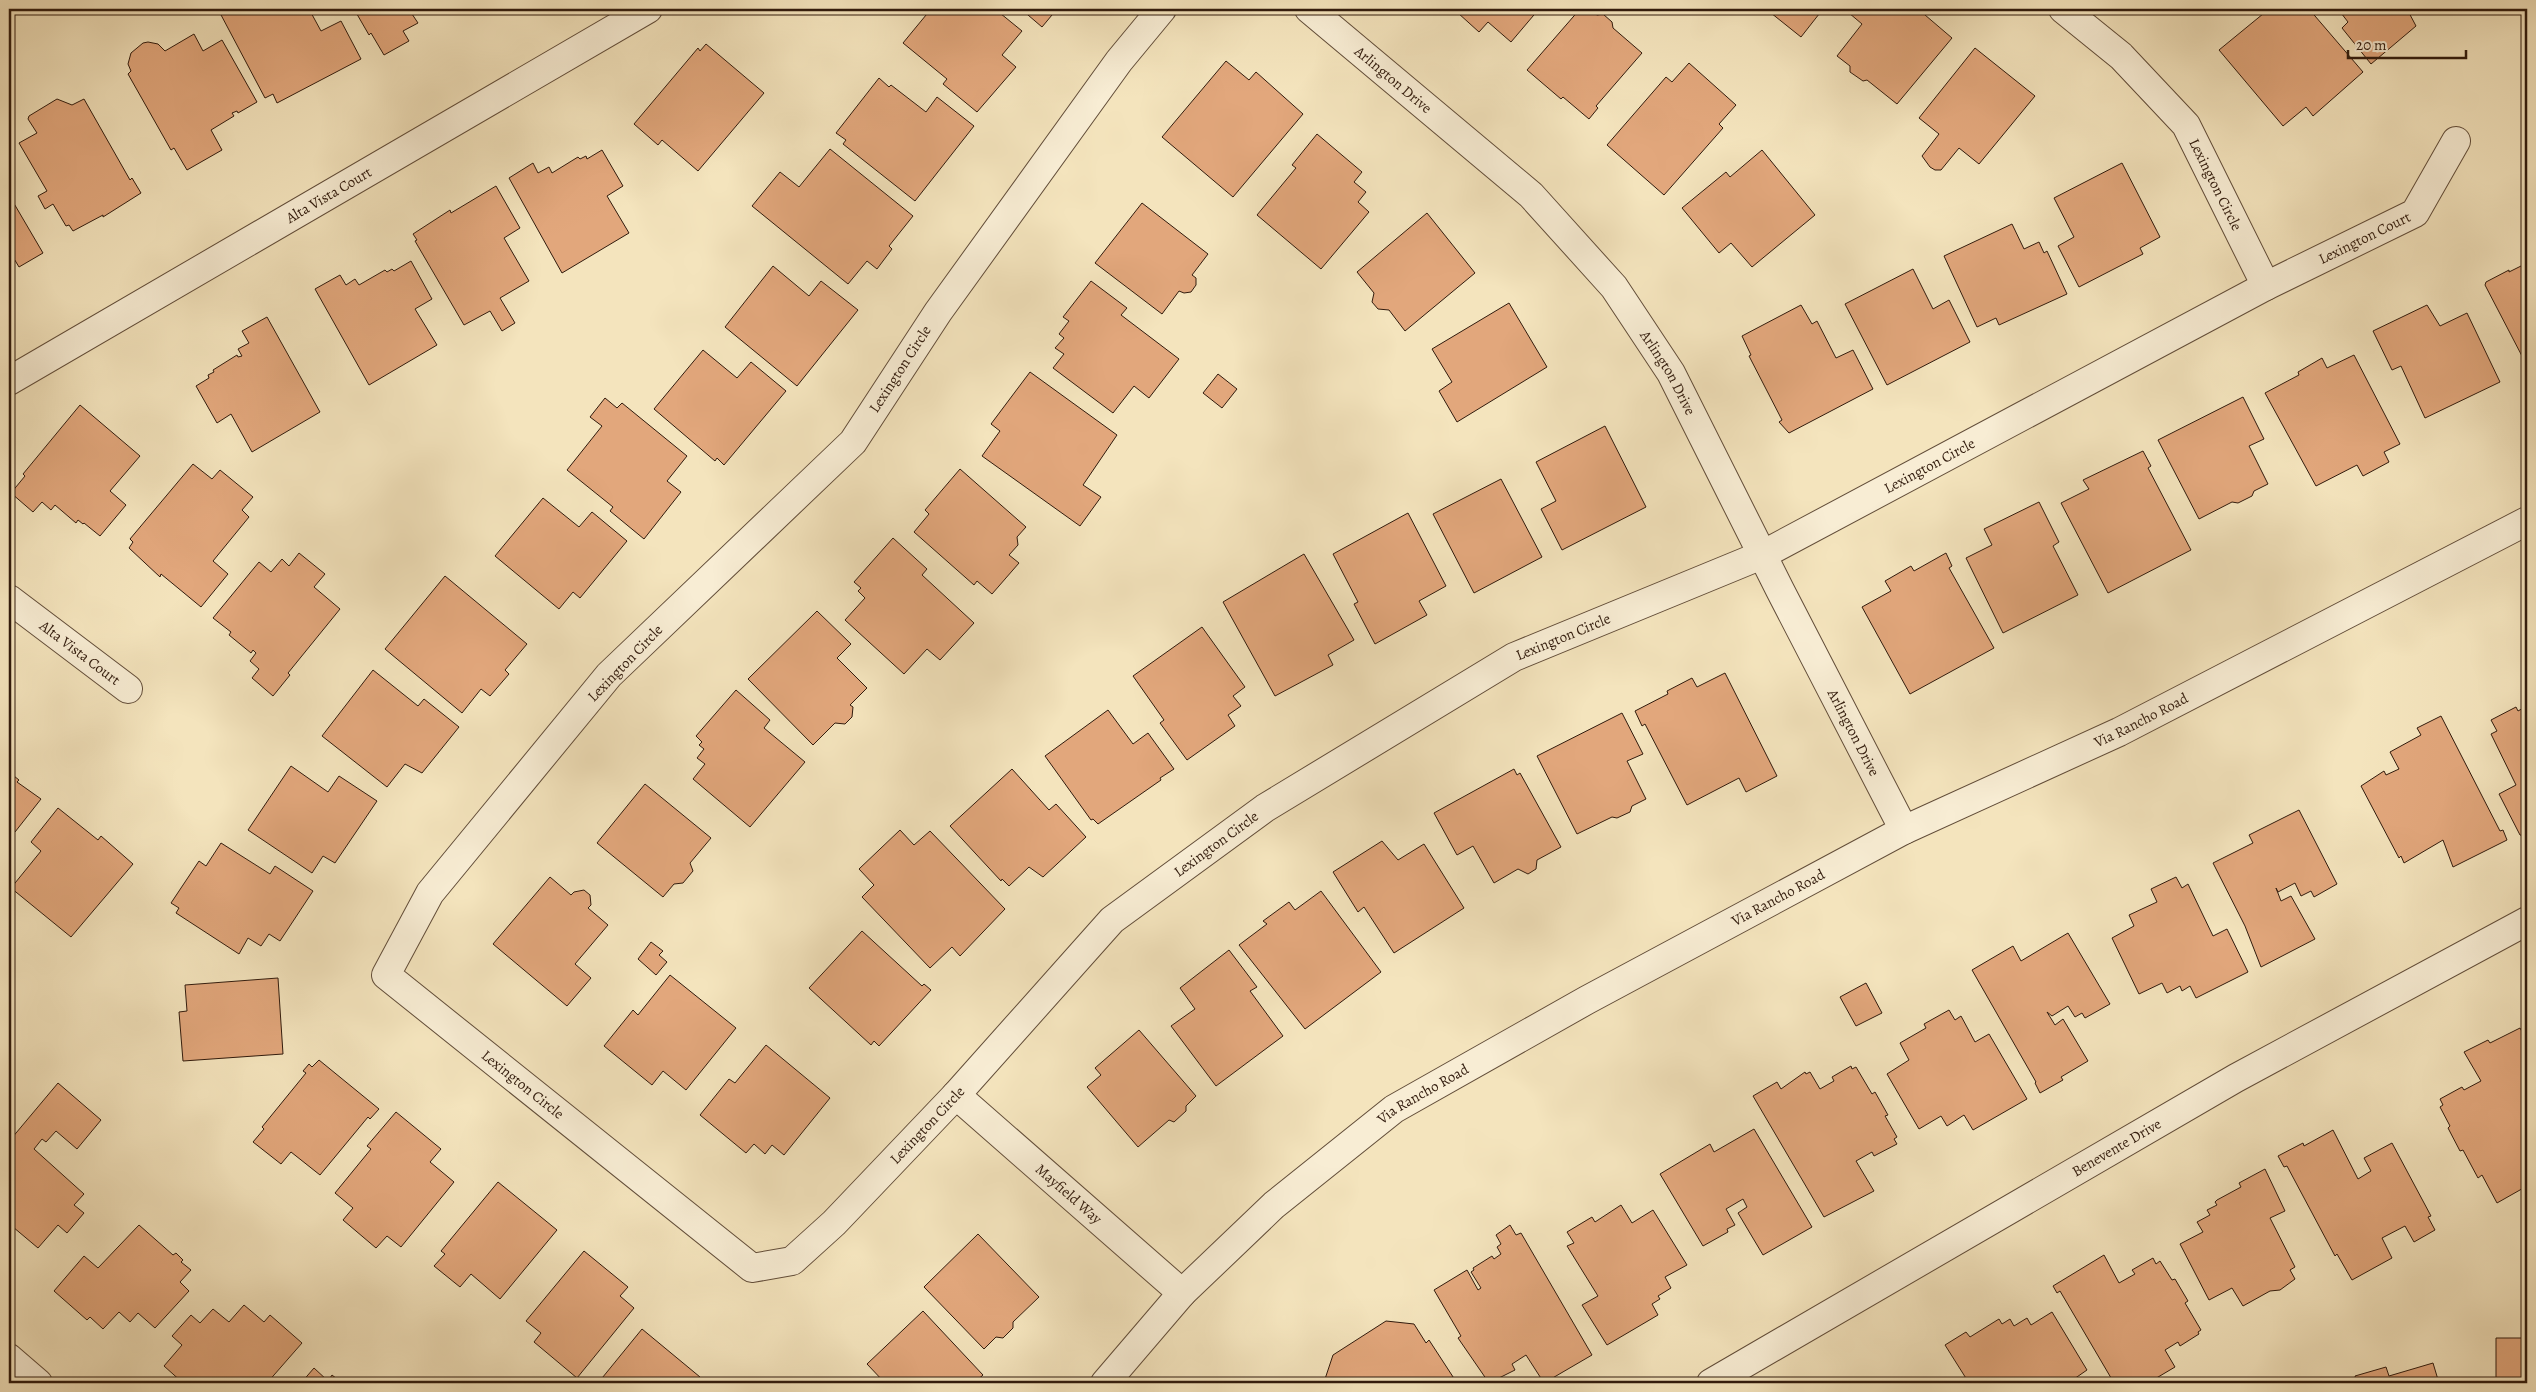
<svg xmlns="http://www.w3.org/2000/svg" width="2536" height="1392" font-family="Alegreya,serif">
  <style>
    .building { fill: #e2a77c; stroke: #311b0d }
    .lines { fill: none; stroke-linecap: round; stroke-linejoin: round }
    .minor-casing { stroke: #624d39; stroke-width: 30 }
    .tertiary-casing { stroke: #624d39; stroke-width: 30 }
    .minor { stroke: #f8edd4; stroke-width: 28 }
    .tertiary { stroke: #f8edd4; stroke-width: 28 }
    .labels { text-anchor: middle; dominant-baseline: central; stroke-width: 4; stroke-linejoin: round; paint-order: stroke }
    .street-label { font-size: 15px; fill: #311b0d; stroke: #f8edd4 }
  </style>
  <rect width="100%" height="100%" fill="#f4e4bd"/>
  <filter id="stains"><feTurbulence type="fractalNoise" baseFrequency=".004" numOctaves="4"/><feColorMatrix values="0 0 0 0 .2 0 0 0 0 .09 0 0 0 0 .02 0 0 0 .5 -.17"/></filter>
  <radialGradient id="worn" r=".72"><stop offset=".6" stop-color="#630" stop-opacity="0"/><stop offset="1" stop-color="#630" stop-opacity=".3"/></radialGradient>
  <g class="building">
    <polygon points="227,9 309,9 321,31 341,21 361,59 277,103 273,94 265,98 220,13"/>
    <polygon points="354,9 421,9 412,14 418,23 403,31 409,41 384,55 371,33 369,35"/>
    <polygon points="931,9 995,9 1022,31 1002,55 1016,67 977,112 943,84 947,79 903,43"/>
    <polygon points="1021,9 1057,9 1042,27"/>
    <polygon points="1459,9 1539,9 1511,42 1488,22 1479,32 1458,13 1460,10"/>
    <polygon points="1580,9 1589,9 1597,15 1603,14 1612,22 1613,28 1642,53 1596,106 1598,108 1589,119 1563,97 1561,99 1527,70"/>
    <polygon points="1766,9 1823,9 1801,37"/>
    <polygon points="1853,9 1918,9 1952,38 1897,104 1867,80 1863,81 1850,72 1850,66 1837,56 1862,24 1849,13"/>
    <polygon points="2269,9 2309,9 2363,72 2313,116 2306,107 2283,126 2219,50"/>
    <polygon points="2338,9 2407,9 2416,26 2371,64 2342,28 2348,22"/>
    <polygon points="194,34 203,51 222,40 257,102 238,113 237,111 232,113 234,116 211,130 222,150 187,170 174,148 171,150 128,74 131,71 128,64 131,53 143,43 148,42 158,44 165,51"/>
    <polygon points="706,44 764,93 698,171 662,140 658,145 634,124 698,48 700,51"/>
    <polygon points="1975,48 2035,96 1979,164 1959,148 1941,170 1935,170 1930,167 1922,156 1939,134 1919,118"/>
    <polygon points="1226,61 1249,80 1256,72 1303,114 1233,197 1162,137"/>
    <polygon points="1689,63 1736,105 1719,124 1723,128 1664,195 1607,145 1666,77 1672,82"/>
    <polygon points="879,78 889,87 891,85 926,112 937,97 974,126 915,201 843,144 846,140 836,133"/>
    <polygon points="57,99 72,105 84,99 130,180 132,178 141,193 103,217 103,215 73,231 69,225 66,226 53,204 45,209 38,196 47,191 19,143 37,133 28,119 29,116"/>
    <polygon points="1317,134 1362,172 1354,182 1366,192 1358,202 1369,212 1321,269 1257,215 1296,168 1292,165"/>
    <polygon points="830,149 913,216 889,246 892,249 877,269 867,261 848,284 752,206 780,172 799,187"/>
    <polygon points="602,150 623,186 607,196 629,233 562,273 509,178 533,163 538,173 549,167 552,173 578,157 580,159 586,156 587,159"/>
    <polygon points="1762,150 1815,215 1752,267 1731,243 1719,253 1682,208 1726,172 1730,177"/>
    <polygon points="2122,163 2160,237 2140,248 2143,254 2079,287 2058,246 2074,237 2054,198"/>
    <polygon points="496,186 520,228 504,238 529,281 500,298 515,323 502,331 490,311 464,325 415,241 417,240 413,234 450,210 451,213"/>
    <polygon points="9,195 43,253 19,267 13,257 9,259"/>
    <polygon points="1142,203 1208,254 1192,275 1196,278 1196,285 1191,292 1184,293 1179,291 1162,314 1095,263"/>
    <polygon points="1427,213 1475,273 1405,331 1389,310 1378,309 1372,302 1374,293 1357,272"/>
    <polygon points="2012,224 2024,249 2039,242 2044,253 2047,251 2067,294 1999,325 1996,318 1977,327 1944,256"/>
    <polygon points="411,261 432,299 415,309 437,345 369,385 315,289 340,275 346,285 355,279 359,285 385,270 387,272 392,269 394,271"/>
    <polygon points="2527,263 2527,356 2523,358 2485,285 2486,282 2509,270 2509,272"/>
    <polygon points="773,266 809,296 821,281 858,310 797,386 725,327"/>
    <polygon points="1913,269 1933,309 1949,300 1970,342 1887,385 1845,304"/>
    <polygon points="1091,281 1127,308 1121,315 1179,359 1149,398 1134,386 1113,413 1053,368 1064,354 1055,348 1064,338 1059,334 1069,321 1063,317"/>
    <polygon points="1509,303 1547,367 1457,422 1439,391 1452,382 1432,349"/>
    <polygon points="1801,305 1812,324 1817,321 1836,358 1853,350 1873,389 1789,433 1779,422 1782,420 1749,356 1751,355 1742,336"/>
    <polygon points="2427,305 2440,326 2467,313 2500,382 2425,418 2401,366 2392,370 2373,331"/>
    <polygon points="267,317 320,412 252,452 231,414 217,423 196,386 209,378 208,375 214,372 213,370 237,355 238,357 242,356 238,349 249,343 242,331"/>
    <polygon points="703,350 737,378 751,362 786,391 724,465 717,458 715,461 654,409"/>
    <polygon points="2354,355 2400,444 2384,452 2389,462 2363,476 2357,465 2316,486 2265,393 2299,375 2298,372 2322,358 2327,368"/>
    <polygon points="1030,372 1117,435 1083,485 1101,497 1080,526 982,456 1000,431 991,424"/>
    <polygon points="1218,374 1237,389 1222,408 1203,393"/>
    <polygon points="2243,397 2264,439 2249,446 2268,484 2254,491 2252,496 2238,503 2232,502 2199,519 2158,440"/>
    <polygon points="605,398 617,408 622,403 687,456 667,481 681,492 644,539 610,511 613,507 567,470 602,426 590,417"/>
    <polygon points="80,405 140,456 110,491 126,505 100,536 84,523 83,524 78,520 76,523 55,505 51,510 42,502 33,512 11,493 25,476 23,474"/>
    <polygon points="1605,426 1646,507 1562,550 1541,509 1556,501 1536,462"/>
    <polygon points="2143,451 2151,466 2148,468 2191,550 2108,593 2061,503 2089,489 2083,480"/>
    <polygon points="193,464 212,479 220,470 253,497 242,510 249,517 213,561 228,574 201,607 161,574 160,577 129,548 133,542 130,539"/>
    <polygon points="960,469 1026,527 1017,537 1018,545 1009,555 1019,563 992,594 977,581 974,585 914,532 929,514 925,510"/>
    <polygon points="1501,479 1542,557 1474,593 1433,514"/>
    <polygon points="543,498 579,527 592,512 627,541 580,598 573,592 559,609 495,556"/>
    <polygon points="2039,502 2059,542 2053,546 2078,595 2003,633 1966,558 1992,545 1984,529"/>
    <polygon points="1408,513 1446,586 1419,601 1427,615 1375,644 1354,604 1358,602 1333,554"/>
    <polygon points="893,538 927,569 922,575 974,623 940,660 927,649 904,674 845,620 865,598 858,591 861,588 854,582"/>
    <polygon points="299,553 325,574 314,587 340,609 288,673 290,675 273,696 252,678 259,669 250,661 256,653 253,650 251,653 229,635 231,632 213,618 259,562 271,572 282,559 289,566"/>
    <polygon points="1946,553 1952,566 1949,568 1994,648 1910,694 1862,607 1891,591 1885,581 1911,566 1914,571"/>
    <polygon points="1304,554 1354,640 1328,655 1333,665 1275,696 1223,602"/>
    <polygon points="445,576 527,644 505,670 509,674 490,696 481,689 462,713 385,649"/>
    <polygon points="817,611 851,644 837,658 867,688 850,705 853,707 852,717 845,724 835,723 813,745 748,679"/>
    <polygon points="1202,627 1245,687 1233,696 1241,706 1228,715 1235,726 1187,760 1160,723 1164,720 1133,676"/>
    <polygon points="373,670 418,706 424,699 459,727 422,773 405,764 387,787 322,736"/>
    <polygon points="1725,673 1777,776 1746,792 1739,778 1687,805 1645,724 1642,726 1635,711 1668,694 1667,691 1692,678 1697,687"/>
    <polygon points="736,690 770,720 764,728 805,762 750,827 693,779 705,764 697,758 704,749 699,745 702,742 696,736"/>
    <polygon points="2527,706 2527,834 2524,836 2520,835 2499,794 2516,785 2491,734 2497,731 2491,720 2516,707 2518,711"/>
    <polygon points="1108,710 1133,744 1148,733 1174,769 1160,778 1161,780 1098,824 1093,819 1091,820 1045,756"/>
    <polygon points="1622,713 1643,754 1627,761 1646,799 1632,806 1630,812 1617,818 1612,817 1577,834 1537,756"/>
    <polygon points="2441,716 2500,831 2503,830 2507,840 2453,867 2443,840 2404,863 2401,856 2399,858 2361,786 2384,771 2386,775 2399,769 2390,752 2421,735 2417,728"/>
    <polygon points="291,766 328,792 339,776 377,801 335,863 323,856 312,873 248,830"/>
    <polygon points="1012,769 1049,810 1056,804 1086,837 1043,877 1029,867 1009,886 1002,879 1001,881 950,826"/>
    <polygon points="1514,769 1517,775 1520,773 1561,847 1537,860 1536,869 1528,874 1518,869 1494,883 1473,846 1457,855 1434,813"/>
    <polygon points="9,772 19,780 17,782 41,799 15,832 9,827"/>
    <polygon points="645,784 711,838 690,863 693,871 683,883 674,884 663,897 597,843"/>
    <polygon points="58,808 98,840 101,836 133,864 71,937 11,888 41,851 31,842"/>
    <polygon points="2299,810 2337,884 2314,897 2311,891 2301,896 2295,883 2278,892 2276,888 2281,901 2291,896 2315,939 2261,967 2245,926 2213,863 2253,843 2249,835"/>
    <polygon points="900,830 914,845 930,831 1005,909 960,956 952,947 930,968 862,897 874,885 859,869"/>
    <polygon points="1382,841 1398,860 1424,844 1464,908 1394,953 1364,907 1358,912 1333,872"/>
    <polygon points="221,843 270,874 275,866 313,891 280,941 269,934 261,946 248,938 239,954 176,913 179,908 171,903 199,861 206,866"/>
    <polygon points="550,877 571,895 574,892 584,890 590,895 591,905 588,908 608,925 575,964 591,978 567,1006 493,944"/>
    <polygon points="2176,877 2182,888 2188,884 2213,936 2227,929 2248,972 2196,998 2190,986 2182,991 2180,986 2167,993 2162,983 2139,994 2112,938 2134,926 2129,915 2157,902 2151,889"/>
    <polygon points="1321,891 1381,972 1305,1029 1239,945 1267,924 1263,921 1289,902 1295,910"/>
    <polygon points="862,931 922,986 924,984 931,990 879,1046 874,1041 871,1045 809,988"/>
    <polygon points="2068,933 2110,1004 2085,1018 2082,1013 2075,1017 2068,1006 2052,1016 2047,1012 2055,1025 2063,1019 2088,1061 2061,1077 2063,1080 2040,1093 2035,1083 2036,1082 1972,970 2013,946 2021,961"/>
    <polygon points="651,942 663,951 659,955 667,962 656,975 638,959"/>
    <polygon points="1229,950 1257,987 1250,991 1283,1036 1216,1086 1171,1026 1195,1009 1180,988"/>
    <polygon points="670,975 736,1028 686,1090 663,1071 652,1085 604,1046 633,1010 638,1015"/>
    <polygon points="278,978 283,1054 183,1061 179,1012 187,1011 185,985"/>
    <polygon points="1866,983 1882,1013 1856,1026 1840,997"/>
    <polygon points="1949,1010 1955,1020 1961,1016 1975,1042 1989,1034 2027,1099 1973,1130 1964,1115 1947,1126 1941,1116 1919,1129 1887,1074 1909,1060 1900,1043 1926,1028 1924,1024"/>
    <polygon points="2520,1028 2525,1037 2522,1040 2527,1050 2527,1172 2522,1175 2527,1186 2497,1203 2482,1175 2478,1178 2463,1150 2460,1151 2448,1128 2450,1126 2440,1107 2443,1105 2440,1099 2462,1087 2464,1090 2481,1081 2464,1052 2488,1040 2490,1043"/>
    <polygon points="1139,1030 1196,1096 1186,1106 1186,1111 1174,1122 1169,1120 1138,1147 1087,1087 1101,1075 1095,1068"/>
    <polygon points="766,1045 830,1098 784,1155 772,1145 765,1154 754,1144 746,1153 700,1115 729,1079 735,1083"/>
    <polygon points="319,1060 379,1109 370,1119 368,1117 320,1175 291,1152 281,1164 253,1142 264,1129 262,1127 306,1073 303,1071 309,1064 312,1067"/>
    <polygon points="1851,1066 1852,1069 1856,1067 1872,1094 1875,1092 1888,1115 1885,1116 1897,1137 1894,1139 1897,1144 1874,1156 1872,1152 1856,1161 1874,1191 1824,1217 1753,1096 1777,1082 1781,1089 1805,1072 1806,1074 1810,1072 1820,1089 1834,1081 1832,1077"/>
    <polygon points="58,1083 101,1120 77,1149 56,1131 46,1142 42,1139 34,1149 84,1194 74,1205 84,1213 67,1233 58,1225 38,1248 13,1227 9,1233 9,1137 11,1139"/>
    <polygon points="396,1112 441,1149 430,1162 454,1182 401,1247 387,1236 376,1248 343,1220 353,1208 335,1193 371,1149 367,1146"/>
    <polygon points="1754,1129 1812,1227 1763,1255 1738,1213 1747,1207 1743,1199 1726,1209 1735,1225 1727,1229 1728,1232 1703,1246 1660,1174 1710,1144 1714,1152"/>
    <polygon points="2333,1130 2358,1179 2371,1171 2364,1158 2392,1143 2431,1216 2428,1217 2435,1230 2414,1242 2405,1226 2382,1238 2392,1258 2352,1280 2337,1254 2335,1256 2287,1166 2284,1167 2278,1156 2303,1143 2304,1146"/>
    <polygon points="2265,1169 2285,1211 2270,1218 2295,1267 2290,1270 2295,1279 2280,1290 2270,1291 2243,1306 2232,1288 2209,1300 2180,1244 2203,1232 2197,1222 2210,1215 2207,1210 2217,1205 2215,1202 2217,1200 2241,1187 2239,1183"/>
    <polygon points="498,1182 557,1230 500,1299 471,1274 460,1287 434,1266 445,1254 441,1251"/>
    <polygon points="1621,1205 1632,1223 1653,1210 1687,1265 1665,1277 1671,1288 1658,1296 1660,1299 1652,1304 1658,1315 1607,1345 1582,1305 1598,1296 1567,1246 1574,1243 1567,1232 1592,1217 1595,1222"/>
    <polygon points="139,1225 173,1255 176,1253 183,1260 181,1262 191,1270 180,1282 189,1291 155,1328 138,1313 130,1322 119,1312 103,1329 90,1317 87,1320 54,1291 84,1256 98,1268"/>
    <polygon points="1510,1225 1516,1235 1521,1233 1592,1355 1544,1383 1526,1355 1512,1364 1515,1370 1489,1383 1458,1338 1461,1336 1434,1290 1467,1270 1478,1290 1481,1288 1471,1272 1474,1270 1473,1268 1492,1256 1494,1259 1501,1254 1497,1247 1501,1244 1496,1235"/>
    <polygon points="978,1234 1039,1297 1013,1322 1013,1328 1003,1338 996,1337 984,1349 924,1287"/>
    <polygon points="584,1251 628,1287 620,1296 634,1308 577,1378 534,1342 541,1333 526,1321"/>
    <polygon points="2104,1255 2119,1283 2135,1274 2132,1270 2153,1258 2156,1264 2160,1261 2172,1280 2175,1279 2188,1301 2185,1303 2201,1330 2198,1332 2199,1334 2180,1346 2178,1342 2165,1350 2175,1367 2148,1383 2114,1383 2060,1291 2057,1293 2053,1286"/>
    <polygon points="244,1305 264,1322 270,1315 302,1343 267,1383 183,1383 164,1366 182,1345 172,1336 191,1315 200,1323 213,1309 229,1322"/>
    <polygon points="923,1311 983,1375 974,1383 885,1383 867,1364"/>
    <polygon points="2052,1312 2087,1370 2074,1379 2077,1383 1987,1383 1984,1379 1976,1383 1969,1383 1945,1345 1966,1332 1970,1337 1999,1319 2002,1324 2010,1319 2014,1326 2027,1318 2031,1325"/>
    <polygon points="1386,1321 1414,1324 1426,1343 1429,1340 1457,1383 1328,1383 1325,1379 1333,1355"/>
    <polygon points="642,1329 700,1377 695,1383 598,1383"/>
    <polygon points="2496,1338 2523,1338 2523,1345 2527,1345 2527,1383 2496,1383"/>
    <polygon points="2433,1363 2439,1383 2346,1383 2356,1380 2355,1376 2386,1367 2389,1376"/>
    <polygon points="314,1368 328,1381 332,1375 342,1383 301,1383"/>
  </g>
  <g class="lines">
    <defs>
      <g id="minor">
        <path id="s1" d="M1162,9l-43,52 -181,251 -85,130 -244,233 -179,218 -44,82 366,293 40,-7 42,-38 122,-128 156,-175 153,-112 249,-151 248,-102 504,-269 149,-73 41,-72"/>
        <path id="s2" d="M1309,9l222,186 83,92 57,86 109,217 124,240"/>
        <path id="s3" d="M2063,9l58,47 65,69 80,161"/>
        <path id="s4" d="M9,381l639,-372"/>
        <path id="s5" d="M9,599l119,90"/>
        <path id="s6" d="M956,1095l226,198"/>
        <polyline points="9,1358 38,1383"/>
        <path id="s7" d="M1711,1383l525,-305 291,-157"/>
      </g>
      <g id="tertiary">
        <path id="s8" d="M1105,1383l77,-90 92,-88 120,-96 193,-109 317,-170 215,-98 408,-211"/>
      </g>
    </defs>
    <use href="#minor" class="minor-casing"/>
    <use href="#tertiary" class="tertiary-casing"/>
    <use href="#minor" class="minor"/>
    <use href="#tertiary" class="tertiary"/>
  </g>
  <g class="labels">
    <g class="street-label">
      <text stroke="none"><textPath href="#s2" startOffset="110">Arlington Drive</textPath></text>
      <text stroke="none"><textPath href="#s3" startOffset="236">Lexington Circle</textPath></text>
      <text stroke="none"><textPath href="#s4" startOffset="370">Alta Vista Court</textPath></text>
      <text stroke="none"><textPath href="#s1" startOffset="3652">Lexington Court</textPath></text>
      <text transform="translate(900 369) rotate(-57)">Lexington Circle</text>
      <text stroke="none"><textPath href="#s2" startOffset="515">Arlington Drive</textPath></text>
      <text stroke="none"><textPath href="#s1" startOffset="3161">Lexington Circle</textPath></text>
      <text stroke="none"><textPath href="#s1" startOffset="2756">Lexington Circle</textPath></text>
      <text stroke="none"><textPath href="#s5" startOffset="89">Alta Vista Court</textPath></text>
      <text transform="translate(625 663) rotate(-46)">Lexington Circle</text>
      <text stroke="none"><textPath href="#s8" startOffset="1242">Via Rancho Road</textPath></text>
      <text stroke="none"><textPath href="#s2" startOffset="920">Arlington Drive</textPath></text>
      <text stroke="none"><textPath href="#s1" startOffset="2351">Lexington Circle</textPath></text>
      <text stroke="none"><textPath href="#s8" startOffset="838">Via Rancho Road</textPath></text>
      <text stroke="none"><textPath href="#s1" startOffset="1420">Lexington Circle</textPath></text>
      <text stroke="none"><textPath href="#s8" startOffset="432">Via Rancho Road</textPath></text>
      <text stroke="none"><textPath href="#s1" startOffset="1946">Lexington Circle</textPath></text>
      <text stroke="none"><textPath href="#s7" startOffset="469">Benevente Drive</textPath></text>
      <text stroke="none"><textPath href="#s6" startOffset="150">Mayfield Way</textPath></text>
    </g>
  </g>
  <rect width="2536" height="1392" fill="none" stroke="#f4e4bd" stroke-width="30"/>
  <rect x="10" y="10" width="2516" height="1372" fill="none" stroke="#311b0d" stroke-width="2.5"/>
  <rect x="15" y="15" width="2506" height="1362" fill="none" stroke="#311b0d"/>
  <path d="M2348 50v8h118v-8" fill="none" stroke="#311b0d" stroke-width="2.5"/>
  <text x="2356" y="50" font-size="15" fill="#311b0d" stroke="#f8edd4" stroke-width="4" paint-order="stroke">20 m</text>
  <rect width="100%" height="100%" filter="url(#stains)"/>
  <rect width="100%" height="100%" fill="url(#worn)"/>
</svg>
